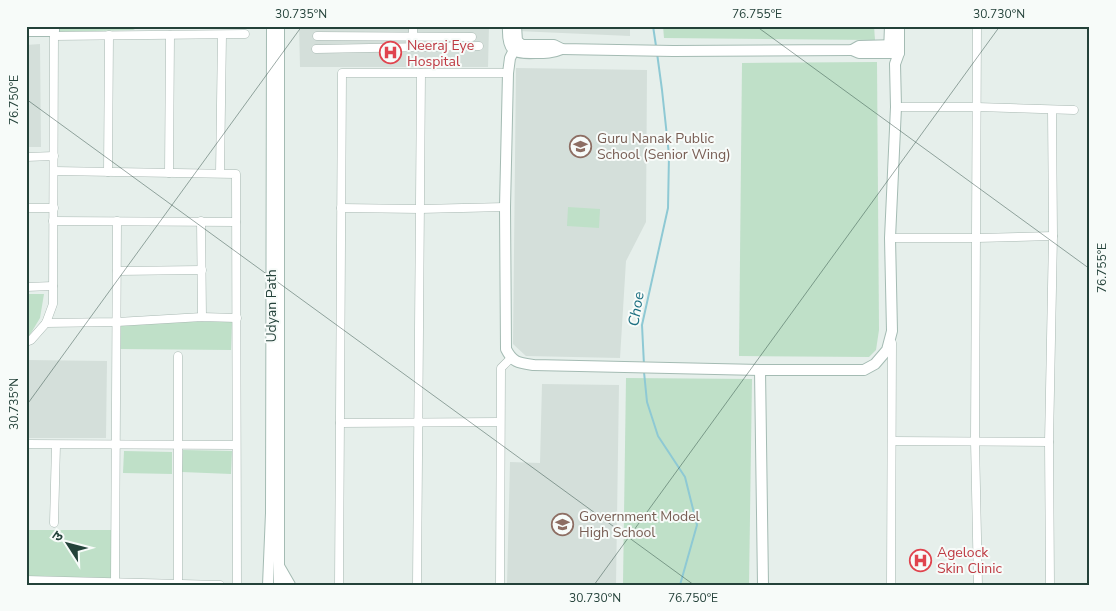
<svg xmlns="http://www.w3.org/2000/svg" width="1116" height="611" font-family="'Nunito Sans','Noto Sans Devanagari',sans-serif">
  <style>
    .built { fill: #d4dfda }
    .green { fill: #bfe0c8 }
    .lines { fill: none; stroke-linecap: round; stroke-linejoin: round }
    .stream { stroke: #8ec9d4; stroke-width: 2 }
    .street-casing { stroke: #a8b8b2; stroke-width: 9 }
    .secondary-casing { stroke: #a4bbb3; stroke-width: 12 }
    .street { stroke: #fff; stroke-width: 8 }
    .secondary { stroke: #fff; stroke-width: 10 }
    .ticks { fill: none; stroke: #24423a; stroke-width: 1; stroke-opacity: 0.45 }
    .labels { text-anchor: middle; dominant-baseline: central; stroke-width: 4; stroke-linejoin: round; paint-order: stroke }
    .health-label { font-size: 14px; fill: #be3a42; stroke: #f7fbf9; text-anchor: start }
    .education-label { font-size: 14px; fill: #785e54; stroke: #f7fbf9; text-anchor: start }
    .street-label { font-size: 14px; fill: #24423a; stroke: #f7fbf9 }
    .water-label { font-size: 15px; font-style: italic; fill: #1c6f80; stroke: #f7fbf9 }
    .neatline { fill: none; stroke: #24423a; stroke-width: 2 }
    .ticks-label { font-size: 12px; text-anchor: middle; fill: #24423a }
  </style>
  <rect width="100%" height="100%" fill="#e6efeb"/>
  <g class="built">
    <polygon points="299,26 489,26 488,67 300,67"/>
    <polygon points="517,26 630,26 630,36 517,31"/>
    <polygon points="40,44 41,147 26,147 26,45"/>
    <polygon points="516,68 647,70 646,222 626,261 620,358 526,356 513,344"/>
    <polygon points="26,360 107,361 106,438 26,438"/>
    <polygon points="542,384 619,385 616,585 507,585 510,462 540,463"/>
  </g>
  <g class="green">
    <polygon points="58,26 137,26 137,28 133,30 57,32"/>
    <polygon points="663,26 874,26 875,40 664,38"/>
    <polygon points="877,62 879,330 876,350 869,357 739,356 742,63"/>
    <polygon points="568,207 600,209 599,228 567,226"/>
    <polygon points="26,294 44,294 40,318 28,338 26,338"/>
    <polygon points="120,320 232,321 231,350 119,349"/>
    <polygon points="626,378 752,379 749,585 623,585"/>
    <polygon points="183,450 232,451 231,474 182,472"/>
    <polygon points="124,451 172,452 172,474 123,473"/>
    <polygon points="26,530 112,530 112,581 26,578"/>
  </g>
  <g class="lines">
    <g class="stream">
      <polyline points="653,26 656,46"/>
      <polyline points="644,365 642,325 668,208 669,155 662,90 657,53"/>
      <polyline points="644,372 647,402 658,436 685,477 697,525 680,585"/>
    </g>
    <defs>
      <g id="street">
        <polyline points="977,26 975,441 978,585"/>
        <polyline points="54,36 245,34"/>
        <polyline points="317,36 472,37"/>
        <polyline points="413,37 413,26"/>
        <polyline points="316,49 479,46"/>
        <polyline points="896,107 977,107 1074,110"/>
        <polyline points="26,157 54,156"/>
        <polyline points="54,171 236,174 237,585"/>
        <polyline points="108,172 109,35"/>
        <polyline points="169,173 170,35"/>
        <polyline points="220,173 222,35"/>
        <polyline points="26,208 54,208"/>
        <polyline points="341,208 420,209 505,207"/>
        <polyline points="53,221 236,222"/>
        <polyline points="201,221 202,317"/>
        <polyline points="890,238 977,238 1053,236"/>
        <polyline points="117,271 202,270"/>
        <polyline points="26,287 53,286"/>
        <polyline points="46,323 117,322 202,317 237,318"/>
        <polyline points="26,342 31,340 46,323 53,304 54,31"/>
        <polyline points="178,356 178,584"/>
        <polyline points="340,423 500,422"/>
        <polyline points="892,441 1049,442"/>
        <polyline points="26,444 236,445"/>
        <polyline points="54,523 56,445"/>
        <polyline points="26,580 220,585"/>
        <polyline points="115,583 117,221"/>
        <polyline points="339,585 342,73 508,73"/>
        <polyline points="417,585 421,73"/>
        <polyline points="500,585 501,368 511,358"/>
        <polyline points="891,585 892,343"/>
        <polyline points="1050,585 1049,442 1053,236 1052,110"/>
      </g>
      <g id="secondary">
        <polyline points="279,26 279,585"/>
        <path d="M508,26c-1,24 4,28 27,27 10,0 18,0 27,-4"/>
        <polyline points="516,26 517,41 522,45 554,45 562,49 673,51 852,50 859,46 898,45"/>
        <polyline points="26,31 54,31 54,26"/>
        <path d="M518,42l-8,16 -2,15 -3,134 1,142c7,14 13,14 28,16l226,5h104l11,-6 12,-14 5,-19 -2,-93 6,-131 -1,-43 4,-11v-27"/>
        <polyline points="852,50 859,53 899,53"/>
        <polyline points="889,52 890,26"/>
        <polyline points="760,370 763,585"/>
        <polyline points="279,566 290,585"/>
        <polyline points="268,585 271,513 272,26"/>
      </g>
    </defs>
    <use href="#street" class="street-casing"/>
    <use href="#secondary" class="secondary-casing"/>
    <use href="#street" class="street"/>
    <use href="#secondary" class="secondary"/>
  </g>
  <path class="ticks" d="M756,26l334,243M26,99l668,486M26,406l276,-380M594,585l406,-559"/>
  <defs>
    <symbol id="hospital-ring" viewBox="-11 -11 22 22"><circle r="9.5" fill="#f7fbf9" stroke="#e0444e" stroke-width="1.5"/><path d="M-5-5h3v3.5h4V-5h3V5h-3V1.5h-4V5h-3Z" fill="#e0444e"/></symbol>
    <symbol id="school-ring" viewBox="-11 -11 22 22"><circle r="9.5" fill="#f7fbf9" stroke="#8d6e63" stroke-width="1.5"/><path d="M0-5L7-2L0 1L-7-2ZM-4 1L0 2.5L4 1V4Q0 6-4 4Z" fill="#8d6e63"/></symbol>
  </defs>
  <g fill-rule="evenodd">
    <use href="#hospital-ring" x="378" y="40" width="25" height="25"/>
    <use href="#school-ring" x="568" y="134" width="25" height="25"/>
    <use href="#school-ring" x="550" y="512" width="25" height="25"/>
    <use href="#hospital-ring" x="908" y="548" width="25" height="25"/>
  </g>
  <g class="labels">
    <g class="health-label">
      <text x="407" y="45">Neeraj Eye<tspan x="407" dy="16">Hospital</tspan></text>
      <text x="937" y="552">Agelock<tspan x="937" dy="16">Skin Clinic</tspan></text>
    </g>
    <g class="education-label">
      <text x="597" y="138">Guru Nanak Public<tspan x="597" dy="16">School (Senior Wing)</tspan></text>
      <text x="579" y="516">Government Model<tspan x="579" dy="16">High School</tspan></text>
    </g>
    <g class="street-label">
      <text transform="translate(271 306) rotate(-90)">Udyan Path</text>
    </g>
    <g class="water-label">
      <text transform="translate(636 309) rotate(-80)">Choe</text>
    </g>
  </g>
  <rect width="1116" height="611" fill="none" stroke="#f7fbf9" stroke-width="55"/>
  <g transform="translate(68 544) rotate(306)" stroke="#f7fbf9" stroke-width="4" paint-order="stroke">
  <path d="M0-4L9 19L0 12L-9 19Z" fill="#24423a"/>
  <text y="-8" font-size="14" font-weight="bold" text-anchor="middle" fill="#24423a">उ</text>
  </g>
  <rect x="28" y="28" width="1060" height="556" class="neatline"/>
  <g class="ticks-label">
    <text x="301" y="18">30.735°N</text>
    <text x="757" y="18">76.755°E</text>
    <text x="999" y="18">30.730°N</text>
    <text transform="translate(14 100) rotate(-90)" y="4">76.750°E</text>
    <text transform="translate(1102 268) rotate(-90)" y="4">76.755°E</text>
    <text transform="translate(14 404) rotate(-90)" y="4">30.735°N</text>
    <text x="595" y="602">30.730°N</text>
    <text x="693" y="602">76.750°E</text>
  </g>
</svg>
